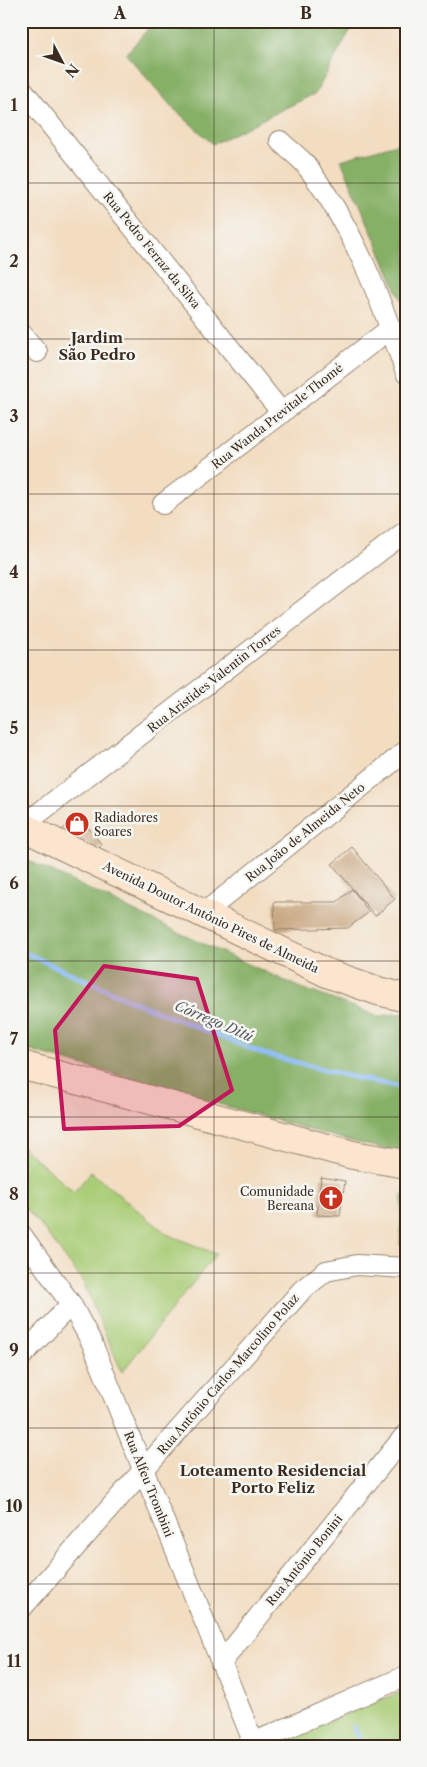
<svg xmlns="http://www.w3.org/2000/svg" width="427" height="1767" font-family="'Libre Caslon Text',serif">
  <style>
    .green { fill: #a8cc75; stroke: #727b4a }
    .forest { fill: #86b066; stroke: #606d42 }
    .lines { fill: none; stroke-linecap: round; stroke-linejoin: round }
    .stream { stroke: #8ab9f5; stroke-width: 5 }
    .building { fill: #c6a37b }
    .minor-casing { stroke: #968470; stroke-width: 22 }
    .secondary-casing { stroke: #968470; stroke-width: 30 }
    .minor { stroke: #fff; stroke-width: 20 }
    .secondary { stroke: #fbe5cf; stroke-width: 28 }
    .marked { fill: #c2185b; fill-opacity: 0.2; stroke: #c2185b; stroke-width: 4; stroke-linejoin: round }
    .grid { fill: none; stroke: #3b2a1e; stroke-width: 1; stroke-opacity: 0.55 }
    .labels { text-anchor: middle; dominant-baseline: central; stroke-width: 5; stroke-linejoin: round; paint-order: stroke }
    .street-label { font-size: 12px; fill: #3b2a1e; stroke: #f6f6f2 }
    .poi-label { font-size: 12px; fill: #3b2a1e; stroke: #f6f6f2; text-anchor: start }
    .water-label { font-size: 14px; font-style: italic; fill: #53555e; stroke: #f6f6f2 }
    .quarter-label { font-size: 15px; font-weight: bold; fill: #3b2a1e; stroke: #f6f6f2 }
    .neatline { fill: none; stroke: #3b2a1e; stroke-width: 2 }
    .grid-label { font-size: 16px; text-anchor: middle; font-weight: bold; fill: #3b2a1e }
  </style>
  <rect width="100%" height="100%" fill="#f6f6f2"/>
  <filter id="ink" filterUnits="userSpaceOnUse"><feTurbulence type="fractalNoise" baseFrequency=".02" numOctaves="2"/><feDisplacementMap in="SourceGraphic" scale="10" xChannelSelector="R" yChannelSelector="G"/><feConvolveMatrix kernelMatrix="1 2 1 2 8 2 1 2 1" color-interpolation-filters="sRGB"/></filter>
  <filter id="wash" filterUnits="userSpaceOnUse"><feTurbulence type="fractalNoise" baseFrequency=".0096" numOctaves="4" result="noise"/><feDisplacementMap in="SourceGraphic" scale="20" xChannelSelector="R" yChannelSelector="G"/><feGaussianBlur stdDeviation="1.12" result="paint"/><feColorMatrix in="noise" values="0 0 0 0 0 0 0 0 0 0 0 0 0 0 0 0 0 1.4 0 .05"/><feComposite in="paint" operator="in"/></filter>
  <g filter="url(#wash)">
    <rect width="100%" height="100%" fill="#f2ddc1"/>
    <g class="green">
      <polygon points="21,1146 74,1192 91,1172 167,1234 216,1254 122,1372 82,1280 42,1227 21,1203"/>
      <polygon points="402,1195 406,1195 406,1245 400,1245"/>
      <polygon points="406,1690 406,1746 277,1746 283,1740"/>
    </g>
    <g class="forest">
      <polygon points="155,21 355,21 316,93 213,144 172,107 126,54"/>
      <polygon points="406,131 406,312 341,160 397,144"/>
      <polygon points="21,857 182,934 301,988 378,1016 406,1013 406,1154 350,1141 21,1048"/>
    </g>
    <g class="lines">
      <g class="stream">
        <polyline points="21,951 134,1002 264,1054 352,1077 406,1088"/>
        <polyline points="354,1727 362,1746"/>
      </g>
    </g>
    <g id="blocks">
      <g class="building">
        <polygon points="79,816 102,845 94,850 58,833"/>
        <polygon points="352,847 395,899 375,916 332,864"/>
        <polygon points="352,889 369,912 348,928 275,930 274,902 337,902"/>
        <polygon points="321,1177 345,1181 340,1216 317,1215"/>
      </g>
    </g>
  </g>
  <g filter="url(#ink)">
    <use href="#blocks" fill-opacity="0" stroke="#968470" stroke-width="1"/>
    <g class="lines">
      <defs>
        <g id="minor">
          <polyline points="21,88 282,413"/>
          <path d="M280,141c8,8 18,15 25,23 48,62 76,135 101,209"/>
          <polyline points="21,333 37,352"/>
          <polyline points="163,504 391,328"/>
          <polyline points="22,826 406,531"/>
          <polyline points="204,913 406,751"/>
          <polyline points="21,1234 71,1304 92,1343 255,1746"/>
          <polyline points="21,1357 71,1304"/>
          <polyline points="21,1609 302,1290 326,1271 357,1265 406,1268"/>
          <polyline points="221,1663 406,1434"/>
          <polyline points="246,1746 406,1676"/>
        </g>
        <g id="secondary">
          <polyline points="21,826 327,973 378,991 406,998"/>
          <polyline points="21,1065 353,1155 406,1164"/>
        </g>
      </defs>
      <use href="#minor" class="minor-casing"/>
      <use href="#secondary" class="secondary-casing"/>
      <use href="#minor" class="minor"/>
      <use href="#secondary" class="secondary"/>
    </g>
  </g>
  <path class="marked" d="M104,966l93,13 35,111 -53,36 -115,3 -9,-99z"/>
  <path class="grid" d="M214,21v1725M21,183h385M21,339h385M21,494h385M21,650h385M21,806h385M21,961h385M21,1117h385M21,1273h385M21,1428h385M21,1584h385"/>
  <defs>
    <symbol id="shop-disc" viewBox="-11 -11 22 22"><circle r="9.5" fill="#c8321e" stroke="#f6f6f2"/><path d="M-5-2.5h2.3a2.7 3.5 0 0 1 5.4 0H5L5.5 6h-11ZM-1.5-2.5h3a1.5 2.3 0 0 0-3 0Z" fill="#fff"/></symbol>
    <symbol id="church-disc" viewBox="-11 -11 22 22"><circle r="9.5" fill="#c8321e" stroke="#f6f6f2"/><path d="M-1.2-6h2.4v3.5h3.3v2.4h-3.3V6h-2.4V-.1h-3.3v-2.4h3.3Z" fill="#fff"/></symbol>
  </defs>
  <g fill-rule="evenodd">
    <use href="#shop-disc" x="63" y="810" width="28" height="28"/>
    <use href="#church-disc" x="317" y="1184" width="28" height="28"/>
  </g>
  <g class="labels">
    <g class="street-label">
      <text transform="translate(152 250) rotate(51)">Rua Pedro Ferraz da Silva</text>
      <text transform="translate(277 416) rotate(-38)">Rua Wanda Previtale Thomé</text>
      <text transform="translate(214 679) rotate(-38)">Rua Aristides Valentin Torres</text>
      <text transform="translate(305 832) rotate(-39)">Rua João de Almeida Neto</text>
      <text transform="translate(211 917) rotate(26)">Avenida Doutor Antônio Pires de Almeida</text>
      <text transform="translate(228 1374) rotate(-49)">Rua Antônio Carlos Marcolino Polaz</text>
      <text transform="translate(149 1484) rotate(68)">Rua Alfeu Trombini</text>
      <text transform="translate(304 1560) rotate(-51)">Rua Antônio Bonini</text>
    </g>
    <g class="poi-label">
      <text x="94" y="817">Radiadores<tspan x="94" dy="14">Soares</tspan></text>
      <text x="314" y="1191" text-anchor="end">Comunidade<tspan x="314" dy="14">Bereana</tspan></text>
    </g>
    <g class="water-label">
      <text transform="translate(214 1021) rotate(23)">Córrego Ditú</text>
    </g>
    <g class="quarter-label">
      <text x="97" y="337">Jardim<tspan x="97" dy="17">São Pedro</tspan></text>
      <text x="273" y="1470">Loteamento Residencial<tspan x="273" dy="17">Porto Feliz</tspan></text>
    </g>
  </g>
  <rect width="427" height="1767" fill="none" stroke="#f6f6f2" stroke-width="55"/>
  <g transform="translate(62 62) rotate(131)" stroke="#f6f6f2" stroke-width="4" paint-order="stroke">
  <path d="M0-4L9 19L0 12L-9 19Z" fill="#3b2a1e"/>
  <text y="-8" font-size="14" font-weight="bold" text-anchor="middle" fill="#3b2a1e">N</text>
  </g>
  <rect x="28" y="28" width="372" height="1712" class="neatline"/>
  <g class="grid-label">
    <text x="120" y="19">A</text>
    <text x="306" y="19">B</text>
    <text x="14" y="111">1</text>
    <text x="14" y="267">2</text>
    <text x="14" y="422">3</text>
    <text x="14" y="578">4</text>
    <text x="14" y="734">5</text>
    <text x="14" y="889">6</text>
    <text x="14" y="1045">7</text>
    <text x="14" y="1200">8</text>
    <text x="14" y="1356">9</text>
    <text x="14" y="1512">10</text>
    <text x="14" y="1667">11</text>
  </g>
</svg>
